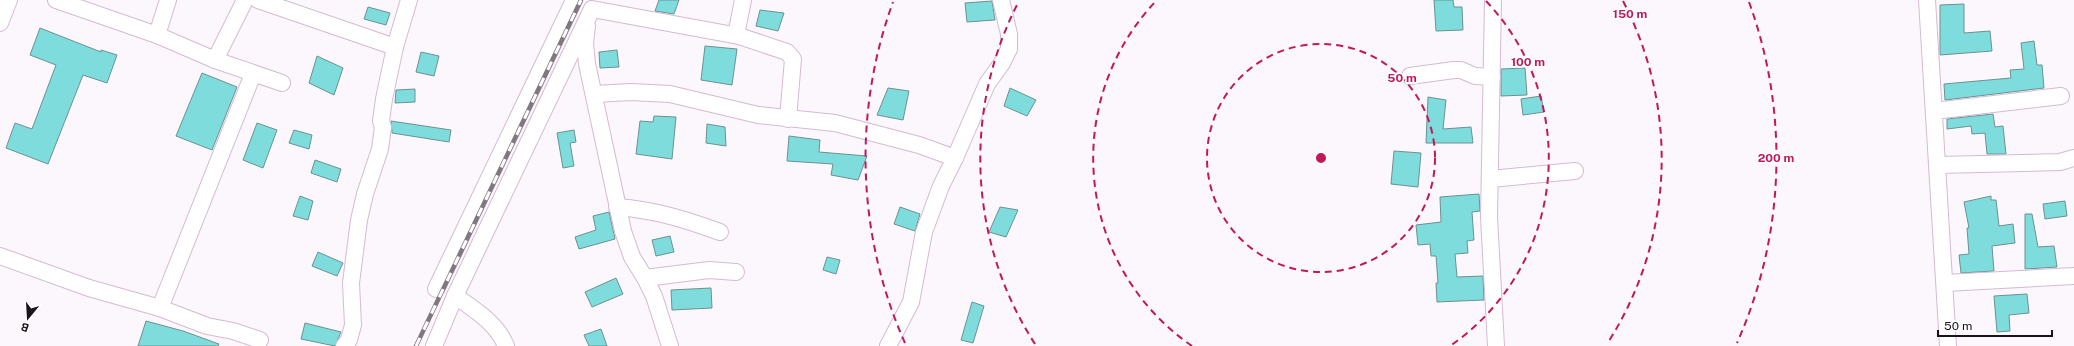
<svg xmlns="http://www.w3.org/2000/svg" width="2074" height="346" font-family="'Public Sans',sans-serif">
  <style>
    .building { fill: #7fdcdd; stroke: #6a9292 }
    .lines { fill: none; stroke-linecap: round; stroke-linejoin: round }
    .street-casing { stroke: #d4bad2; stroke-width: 18 }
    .street { stroke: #fff; stroke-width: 16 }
    .rail-casing { stroke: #80787f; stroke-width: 4.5 }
    .rail { stroke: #fff; stroke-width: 3; stroke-dasharray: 9; stroke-linecap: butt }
    .ring { fill: none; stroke: #c2185b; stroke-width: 2; stroke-dasharray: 7 5 }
    .centre { fill: #c2185b; stroke: #fff; stroke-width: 2 }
    .ring-label { font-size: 12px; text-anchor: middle; font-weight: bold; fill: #c2185b; stroke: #fff; stroke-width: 3.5; stroke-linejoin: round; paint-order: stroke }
  </style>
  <rect width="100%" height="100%" fill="#fcf7fc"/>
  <g class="building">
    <polygon points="659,0 679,0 674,14 655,11"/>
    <polygon points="1434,0 1453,0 1454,7 1462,7 1463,30 1436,31"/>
    <polygon points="992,1 995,20 967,22 965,3"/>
    <polygon points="1964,4 1964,33 1990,31 1992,51 1940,55 1940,5"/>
    <polygon points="368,7 390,13 386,25 364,19"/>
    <polygon points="760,10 784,13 778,31 756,26"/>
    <polygon points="40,28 101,52 101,50 117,55 107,83 83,75 48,164 6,148 15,123 32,129 56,65 30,55"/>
    <polygon points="2034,41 2037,65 2042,65 2044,88 1945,100 1944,84 2011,78 2010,70 2024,69 2021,43"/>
    <polygon points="705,46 737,49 732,85 701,80"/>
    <polygon points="617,50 619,67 600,68 599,52"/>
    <polygon points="421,52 439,56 434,76 416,72"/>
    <polygon points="317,56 343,68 334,95 309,83"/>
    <polygon points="1525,68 1527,95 1501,96 1501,69"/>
    <polygon points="202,73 237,87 212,150 176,136"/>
    <polygon points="888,88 909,91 903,120 877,115"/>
    <polygon points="1010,88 1036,100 1027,116 1004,106"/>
    <polygon points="415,89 415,102 395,103 396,90"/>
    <polygon points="1541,96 1544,112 1523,115 1521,99"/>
    <polygon points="1428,97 1446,100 1443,129 1471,127 1473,143 1426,143"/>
    <polygon points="1993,114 1995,127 2003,126 2006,154 1987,154 1985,133 1972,134 1971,126 1947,129 1947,119"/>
    <polygon points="654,116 676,117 672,159 636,154 640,121 653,122"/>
    <polygon points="391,121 451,130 449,142 392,133"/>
    <polygon points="257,123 277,130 263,168 243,160"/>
    <polygon points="707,124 725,127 726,146 706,143"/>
    <polygon points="294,130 312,135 309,149 289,143"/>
    <polygon points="574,130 576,142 570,143 574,166 563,168 557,133"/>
    <polygon points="789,136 820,140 819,152 867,156 858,180 831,175 833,164 787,161"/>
    <polygon points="1394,151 1421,153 1418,187 1391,184"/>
    <polygon points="315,160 341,169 337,182 311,173"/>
    <polygon points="1479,194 1480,211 1472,212 1474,240 1467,241 1468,253 1455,254 1457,277 1483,276 1484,300 1437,302 1436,283 1438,283 1436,256 1431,256 1430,244 1418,245 1416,225 1441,222 1440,197"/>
    <polygon points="300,196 313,201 308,220 293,216"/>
    <polygon points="1991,196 1991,200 1996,200 1999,226 2013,224 2015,243 1992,246 1994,271 1961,273 1959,255 1969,254 1967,228 1969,228 1964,202"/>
    <polygon points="2065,201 2067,216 2045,219 2043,204"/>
    <polygon points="900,207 920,214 915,231 894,224"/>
    <polygon points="1000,207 1018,210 1006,237 989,232"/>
    <polygon points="609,212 615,239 579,249 575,237 596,230 593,216"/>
    <polygon points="2025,214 2032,214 2038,247 2054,246 2057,267 2025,269"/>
    <polygon points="670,236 674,252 656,256 652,240"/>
    <polygon points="318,252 343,263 337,276 312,266"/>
    <polygon points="827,257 840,260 836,274 823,270"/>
    <polygon points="616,278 623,294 592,307 585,292"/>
    <polygon points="711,288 712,308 672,310 671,290"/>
    <polygon points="2027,294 2029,313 2009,315 2010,331 1997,332 1994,296"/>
    <polygon points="972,302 984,306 973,343 961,340"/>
    <polygon points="146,321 183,331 219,344 218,346 138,346"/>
    <polygon points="305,323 341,332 335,346 301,339"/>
    <polygon points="601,329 607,346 589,346 584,335"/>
  </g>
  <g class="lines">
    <defs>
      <g id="street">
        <polyline points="56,0 157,35 215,60 282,83"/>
        <polyline points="258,0 395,47"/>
        <polyline points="743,0 737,30 739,36 787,52 793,59 788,119"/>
        <polyline points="1493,0 1489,217 1496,346"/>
        <polyline points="1927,0 1948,346"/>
        <polyline points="0,23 9,0"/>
        <polyline points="587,26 585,43 587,64 623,231 632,257 645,278 654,296 670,346"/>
        <polyline points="157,35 168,0"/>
        <polyline points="215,60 245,0"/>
        <polyline points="1410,76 1454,70 1461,70 1475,76 1492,77"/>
        <polyline points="594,94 631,92 670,94 758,115 835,123 919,145 955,158"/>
        <polyline points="1934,111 2061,96"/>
        <polyline points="1938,165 2060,162 2074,158"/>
        <polyline points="1490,179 1575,171"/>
        <path d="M617,207c38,3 67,12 103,25"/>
        <polyline points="0,256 89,288 160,308 207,326 233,331 260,340"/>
        <polyline points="645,278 709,270 736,272"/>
        <polyline points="1945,283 2074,276"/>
        <polyline points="436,289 574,0"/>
        <path d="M455,296c20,14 42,27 51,50"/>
        <polyline points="160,308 253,74"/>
        <polyline points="344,346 349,340 353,325 351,283 359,220 365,194 380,149 383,127 381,121 384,99 395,47 409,0"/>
        <polyline points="434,346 455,296 592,9 739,36"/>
        <polyline points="888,346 911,302 924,232 941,186 955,158 987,84 1002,63 1009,49 1009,34 1001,0"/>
      </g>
    </defs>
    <use href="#street" class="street-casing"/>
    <use href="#street" class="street"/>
    <defs>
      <polyline id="rail" points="416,346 581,0"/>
    </defs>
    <use href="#rail" class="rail-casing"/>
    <use href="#rail" class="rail"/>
  </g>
  <g class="ring">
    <circle cx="1321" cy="158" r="114"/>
    <path d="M1192 346A228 228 0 0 1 1156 1M1486 1A228 228 0 0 1 1450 346"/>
    <path d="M1035 344A341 341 0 0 1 1019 1M1623 1A341 341 0 0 1 1607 344"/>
    <path d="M905 343A455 455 0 0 1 893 2M1749 2A455 455 0 0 1 1737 343"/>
  </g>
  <circle cx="1321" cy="158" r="6" class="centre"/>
  <g class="ring-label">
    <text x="1630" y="18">150 m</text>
    <text x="1528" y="66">100 m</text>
    <text x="1402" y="82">50 m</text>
    <text x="1776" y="162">200 m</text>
  </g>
  <g transform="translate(28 318) rotate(198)" stroke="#ffffff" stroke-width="3" paint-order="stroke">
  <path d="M0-3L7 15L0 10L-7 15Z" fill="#1c121b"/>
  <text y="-6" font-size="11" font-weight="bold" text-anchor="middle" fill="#1c121b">B</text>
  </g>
  <path d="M1938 330v6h114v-6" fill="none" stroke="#1c121b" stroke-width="2"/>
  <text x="1944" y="330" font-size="12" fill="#1c121b" stroke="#ffffff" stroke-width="3" paint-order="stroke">50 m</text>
</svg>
